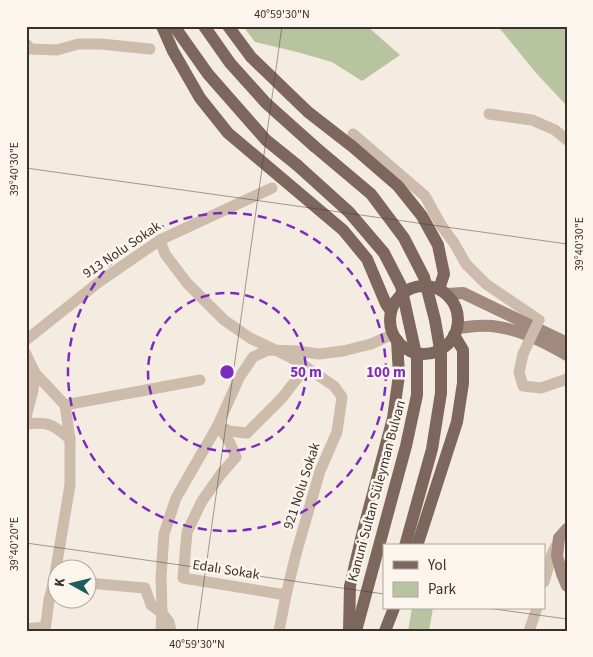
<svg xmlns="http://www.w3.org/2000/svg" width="593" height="657" font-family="'Source Sans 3',sans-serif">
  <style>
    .green { fill: #b8c4a0 }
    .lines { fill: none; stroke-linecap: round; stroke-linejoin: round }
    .street { stroke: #cdbbac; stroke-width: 11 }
    .secondary { stroke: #a18a7d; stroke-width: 12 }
    .primary { stroke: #7d675c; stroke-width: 12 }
    .street-bridge { stroke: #cdbbac; stroke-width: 11 }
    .primary-bridge { stroke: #7d675c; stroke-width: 12 }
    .ticks { fill: none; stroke: #3b302b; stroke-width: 1; stroke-opacity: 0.45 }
    .ring { fill: none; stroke: #7b2cbf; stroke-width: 2.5; stroke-dasharray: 9 6 }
    .labels { text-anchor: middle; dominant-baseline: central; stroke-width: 5; stroke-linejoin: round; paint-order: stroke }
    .street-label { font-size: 14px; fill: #3b302b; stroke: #fbf5ee }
    .centre { fill: #7b2cbf; stroke: #fbf5ee; stroke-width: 2.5 }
    .ring-label { font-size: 15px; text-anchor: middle; font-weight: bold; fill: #7b2cbf; stroke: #fbf5ee; stroke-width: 5; stroke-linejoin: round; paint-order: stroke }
    .neatline { fill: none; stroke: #3b302b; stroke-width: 2 }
    .ticks-label { font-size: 12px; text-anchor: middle; fill: #3b302b }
  </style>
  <rect width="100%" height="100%" fill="#f4ebe1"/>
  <g class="green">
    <polygon points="243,26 367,26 400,55 362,81 332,62 297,52 255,42"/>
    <polygon points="495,26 567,26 567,106 536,73 501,30"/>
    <polygon points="412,608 433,608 429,631 408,631"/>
  </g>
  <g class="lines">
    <g class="street">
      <polyline points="26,44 31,49 57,50 78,44 101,44 150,49"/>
      <polyline points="489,114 532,120 555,130 567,140"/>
      <polyline points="353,134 425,196 441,225 454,243 466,264 486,284 539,320"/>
      <polyline points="160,240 165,254 187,283 224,320 250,338 290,357 306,367 334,386 342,397 337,432 320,471 296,554 286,595 279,631"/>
      <polyline points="26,340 99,282 160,240 272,188"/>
      <polyline points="371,344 393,334"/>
      <polyline points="26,354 35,373 33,390 26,417"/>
      <polyline points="523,354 519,372 523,386 541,388 567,379"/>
      <polyline points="35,373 65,405 70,439 70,485 54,580 49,600 45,631"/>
      <polyline points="65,405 200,380"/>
      <path d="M26,424c23,-3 27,1 44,15"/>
      <polyline points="218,425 230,443 236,457 221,474 202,501 187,532 183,578 286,595"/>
      <polyline points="219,426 229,431 247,433 282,398 306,367"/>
      <polyline points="544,582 552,554 557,544"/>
      <polyline points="88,583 145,588 151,605 162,613 169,622 171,631"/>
      <polyline points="26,629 45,627"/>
      <polyline points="161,631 162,613 161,577 164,534 176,498 218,425 239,378"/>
      <polyline points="529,631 537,608"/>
    </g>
    <g class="secondary">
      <polyline points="446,294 463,293 567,343"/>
      <path d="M457,328c11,-1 23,-3 35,-2 27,3 51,15 75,29"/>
      <polyline points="567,529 559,538 557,556 562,574 567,586"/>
    </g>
    <g class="primary">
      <polyline points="162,26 173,51 200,98 228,133 343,230 367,259 386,304 391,311"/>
      <polyline points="174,26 208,74 266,140 297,165"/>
      <polyline points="204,26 230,63 266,103 314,146"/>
      <polyline points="228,26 251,57 308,112 353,147 398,186 422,216 438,245 444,274 439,289"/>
      <circle cx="424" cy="320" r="34"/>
      <polyline points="417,546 457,422 463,383 463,350 454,335"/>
      <polyline points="349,631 350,586 362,535 393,418 399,375 397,340"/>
      <polyline points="385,631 394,608"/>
    </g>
    <g class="street-bridge">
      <polyline points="523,354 539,320"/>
      <polyline points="239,378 253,357 268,350 297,351 319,354 343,351 371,344"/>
    </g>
    <g class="primary-bridge">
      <polyline points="314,146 371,194 404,238 424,277 435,320 441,355 441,393 432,449 405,546"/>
      <polyline points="297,165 349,212 384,253 401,286 417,359 417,395 406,446 356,631"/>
    </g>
  </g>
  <path class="ticks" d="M26,168l541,76M26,543l358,51M487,608l80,11M197,631l85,-605"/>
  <g class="ring">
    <circle cx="227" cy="372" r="79"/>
    <circle cx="227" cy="372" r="159"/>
  </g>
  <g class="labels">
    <g class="street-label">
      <text transform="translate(122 250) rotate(-34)">913 Nolu Sokak</text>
      <text transform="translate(302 486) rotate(-72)">921 Nolu Sokak</text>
      <text transform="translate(377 491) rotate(-75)">Kanuni Sultan Süleyman Bulvarı</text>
      <text transform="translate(226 570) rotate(9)">Edalı Sokak</text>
    </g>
  </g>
  <circle cx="227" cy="372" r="8" class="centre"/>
  <g class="ring-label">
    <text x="306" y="377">50 m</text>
    <text x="386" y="377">100 m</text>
  </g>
  <rect width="593" height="657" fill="none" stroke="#fbf5ee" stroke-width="55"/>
  <rect x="383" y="544" width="162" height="65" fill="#fbf5ee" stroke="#aea6a0"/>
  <rect x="393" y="561" width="25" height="8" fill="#7d675c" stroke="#aea6a0"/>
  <text x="428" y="570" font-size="15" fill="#3b302b">Yol</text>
  <rect x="393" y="582" width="25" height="15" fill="#b8c4a0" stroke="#aea6a0"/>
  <text x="428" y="594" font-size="15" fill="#3b302b">Park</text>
  <g transform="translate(72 584) rotate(278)"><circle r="24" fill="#fbf5ee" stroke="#aea6a0"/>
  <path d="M0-4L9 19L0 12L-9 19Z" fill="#1f5a5e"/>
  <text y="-8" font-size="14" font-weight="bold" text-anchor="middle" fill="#3b302b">K</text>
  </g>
  <rect x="28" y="28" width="538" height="602" class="neatline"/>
  <g class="ticks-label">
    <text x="282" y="18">40°59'30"N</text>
    <text transform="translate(14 169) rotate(-90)" y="4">39°40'30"E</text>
    <text transform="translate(579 244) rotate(-90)" y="4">39°40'30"E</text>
    <text transform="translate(14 544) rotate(-90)" y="4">39°40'20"E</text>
    <text x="197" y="648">40°59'30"N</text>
  </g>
</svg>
